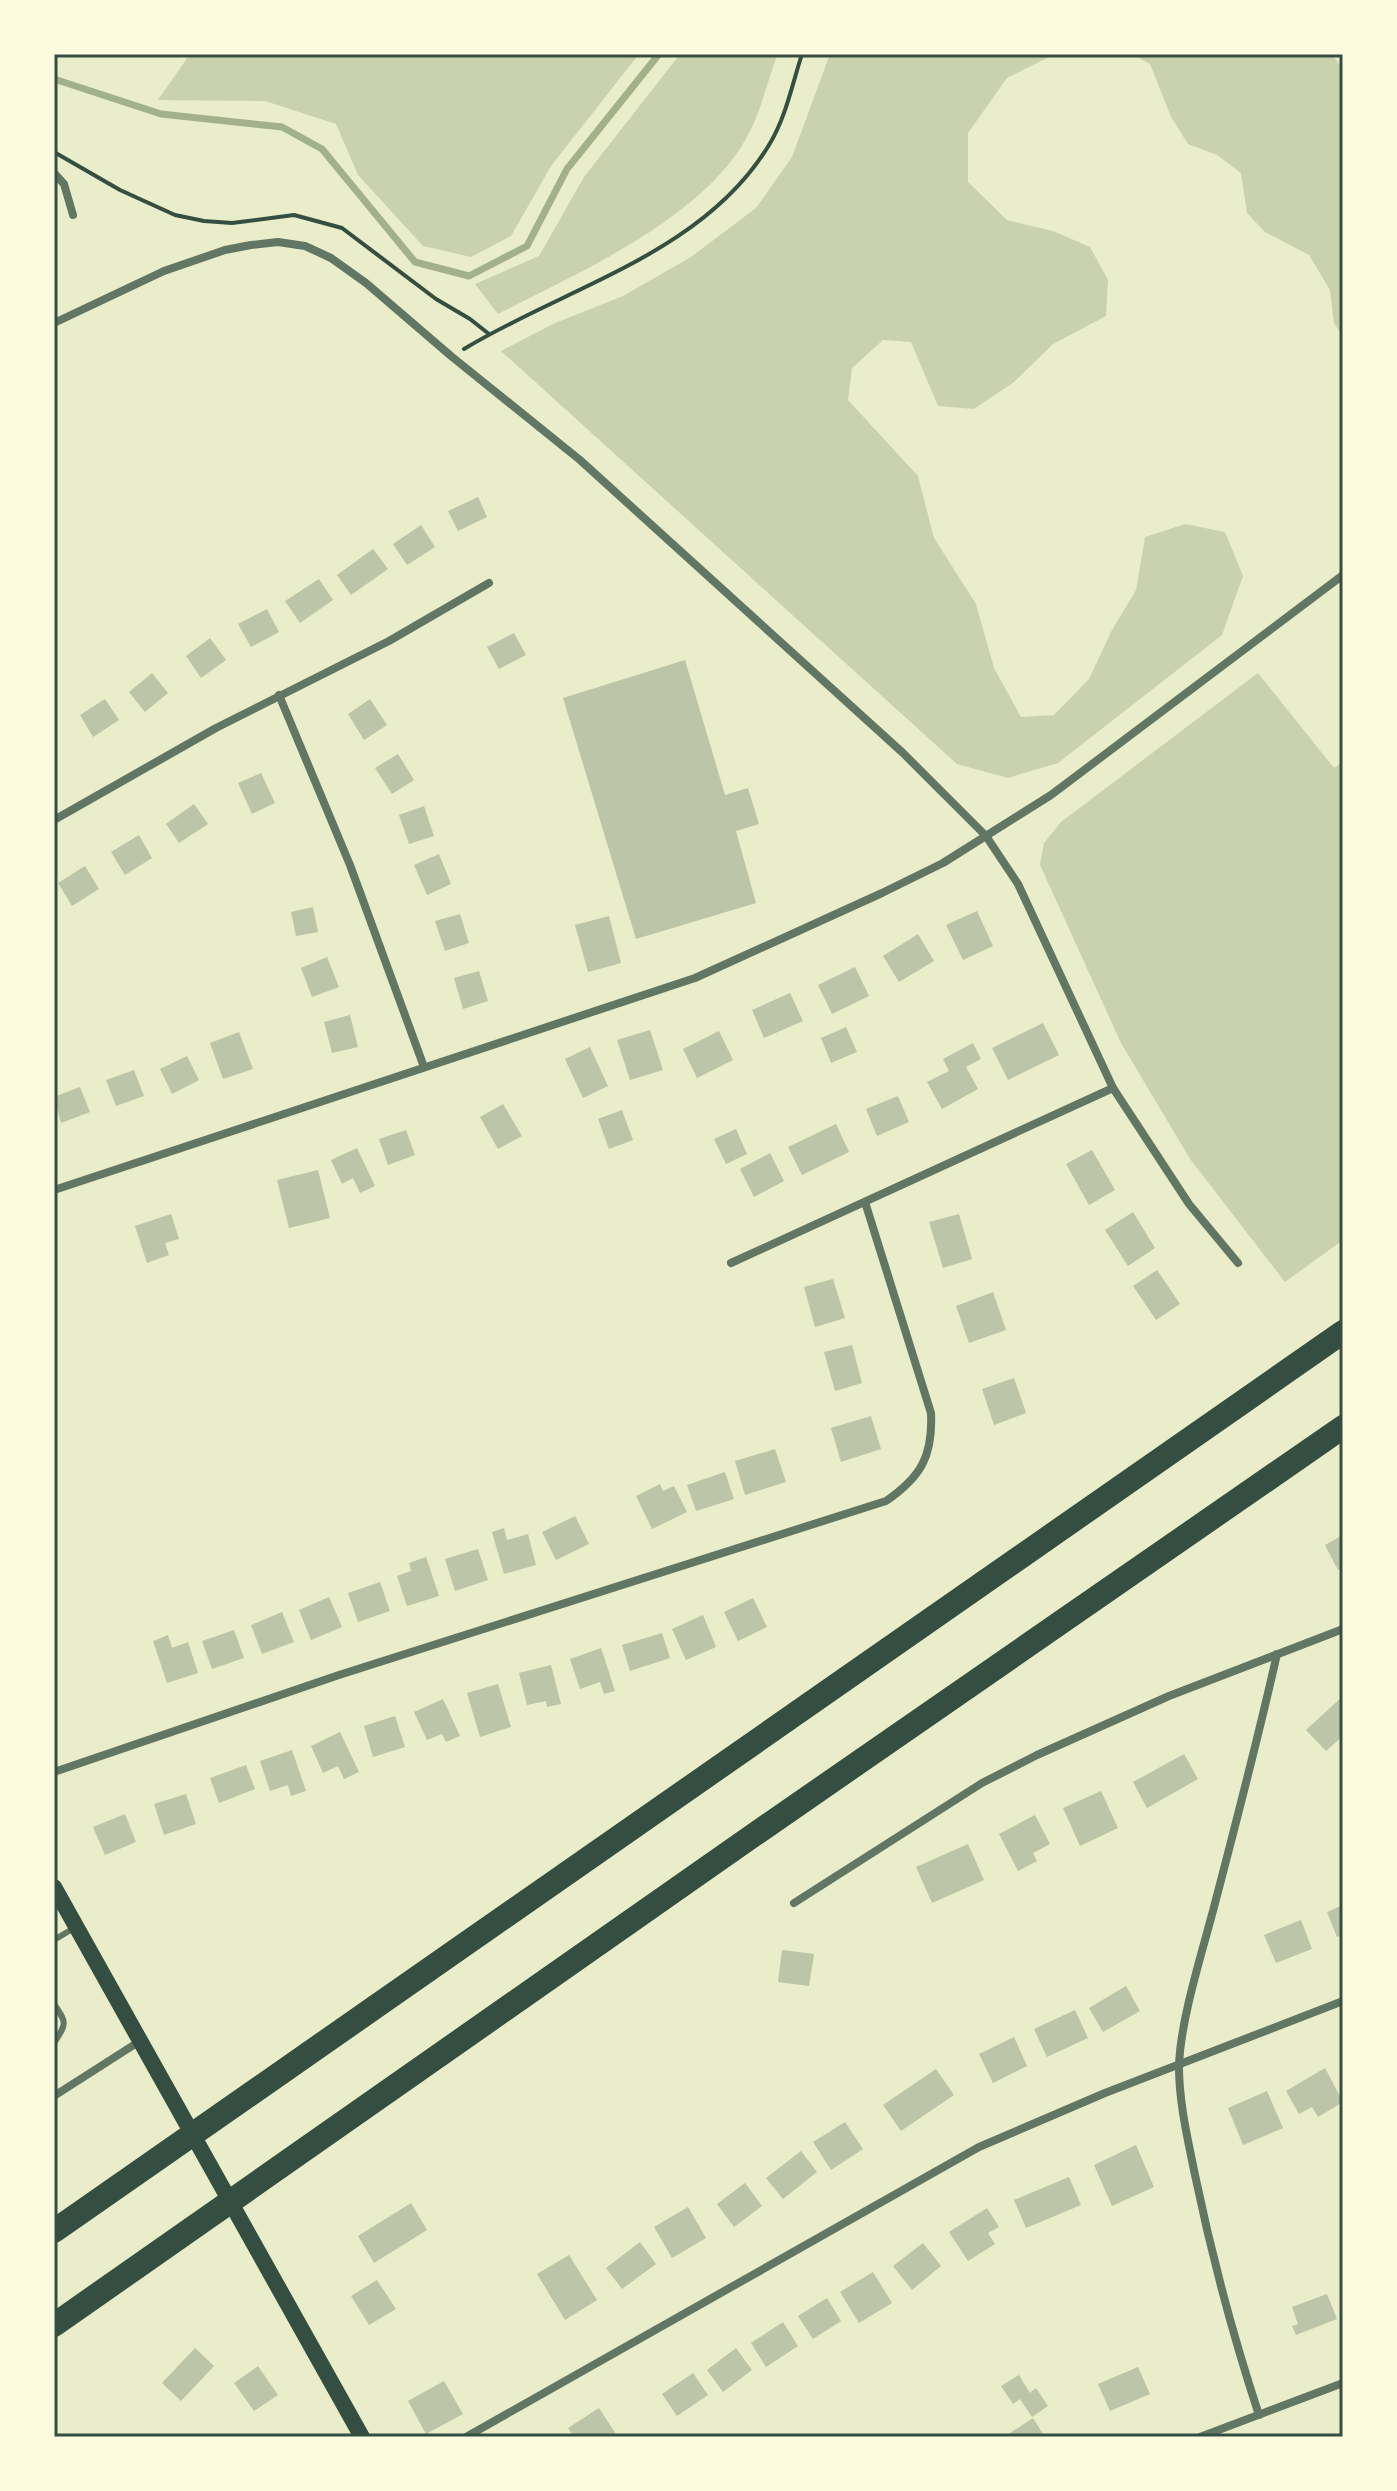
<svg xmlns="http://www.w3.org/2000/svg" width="1397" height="2491" font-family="Roboto,sans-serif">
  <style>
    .green { fill: #cad2ad }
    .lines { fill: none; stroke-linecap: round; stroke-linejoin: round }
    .stream { stroke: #a3b18a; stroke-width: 7 }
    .building { fill: #bcc5a7 }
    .path { stroke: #344e41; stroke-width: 4 }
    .service { stroke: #617663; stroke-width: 6 }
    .minor { stroke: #617663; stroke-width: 8 }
    .secondary { stroke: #344e41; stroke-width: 16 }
    .motorway { stroke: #344e41; stroke-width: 24 }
    .neatline { fill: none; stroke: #344e41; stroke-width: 3 }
  </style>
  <rect width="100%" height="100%" fill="#e9edc9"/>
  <g class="green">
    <polygon points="190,54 639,54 551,166 511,236 471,257 423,246 358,175 336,124 265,101 158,100"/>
    <path d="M680,54h98c-10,24 -15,51 -27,75 -40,86 -171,143 -253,185l-23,-30 64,-28 45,-79z"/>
    <polygon points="830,54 1055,54 1007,78 968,133 968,182 1007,220 1053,231 1090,247 1108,280 1106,316 1053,344 1014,382 974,409 938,406 911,342 883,340 852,368 848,400 918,476 934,538 976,604 994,668 1021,717 1054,715 1089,679 1112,630 1136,590 1145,537 1185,524 1225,532 1243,576 1222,635 1058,763 1008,778 957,764 501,351 555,323 623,296 691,257 756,208 792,157"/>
    <polygon points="1132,54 1332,54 1343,70 1343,337 1334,323 1330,290 1309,255 1265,232 1247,213 1241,173 1217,155 1188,144 1171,117 1150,64"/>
    <polygon points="1258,673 1334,768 1343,762 1343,1240 1285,1282 1190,1159 1121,1043 1040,865 1044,843 1061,822"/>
  </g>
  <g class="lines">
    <polyline class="stream" points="54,79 161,114 282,127 322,149 415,262 469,276 527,246 567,169 659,54"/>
  </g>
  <g class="building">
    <polygon points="478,497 487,517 458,531 448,511"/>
    <polygon points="421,525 435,547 407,565 393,544"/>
    <polygon points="373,549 388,569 351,595 337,575"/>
    <polygon points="319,579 333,600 300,623 285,601"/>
    <polygon points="267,609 279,632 251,647 238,624"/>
    <polygon points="514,633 526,655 499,669 487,647"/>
    <polygon points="210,638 226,660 201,678 186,656"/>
    <polygon points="685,660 725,795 748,788 759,824 736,831 756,903 636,939 563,698"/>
    <polygon points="152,673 168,693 145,712 129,692"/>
    <polygon points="105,699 119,720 93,737 80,715"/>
    <polygon points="370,699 387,725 364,740 348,714"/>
    <polygon points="398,754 414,780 392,794 375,768"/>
    <polygon points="261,773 275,803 252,814 238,783"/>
    <polygon points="194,804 208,824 179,843 166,824"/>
    <polygon points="424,806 434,836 409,844 399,815"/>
    <polygon points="139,835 152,858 125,875 111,852"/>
    <polygon points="439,854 451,884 427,895 414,865"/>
    <polygon points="85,866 99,889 72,906 58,883"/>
    <polygon points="313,907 318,932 296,936 291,912"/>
    <polygon points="977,911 993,946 963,960 946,925"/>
    <polygon points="460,914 469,943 445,951 435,921"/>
    <polygon points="609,916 621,963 588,972 575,925"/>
    <polygon points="918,934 934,961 899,982 883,956"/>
    <polygon points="327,957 339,987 312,997 301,968"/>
    <polygon points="855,967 869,996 832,1014 818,985"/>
    <polygon points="479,971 488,1001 463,1009 454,978"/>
    <polygon points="790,993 803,1021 764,1038 752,1010"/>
    <polygon points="350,1015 358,1047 332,1053 324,1022"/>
    <polygon points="1043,1023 1059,1055 1008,1080 992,1048"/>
    <polygon points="846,1027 857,1052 831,1063 821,1038"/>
    <polygon points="650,1030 663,1070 630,1080 617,1040"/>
    <polygon points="719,1031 733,1060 697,1078 683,1049"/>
    <polygon points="239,1032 253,1069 223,1079 210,1043"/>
    <polygon points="973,1043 981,1059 966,1067 978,1089 942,1109 927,1082 949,1071 943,1059"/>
    <polygon points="590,1047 608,1086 583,1098 565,1059"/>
    <polygon points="187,1056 199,1080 172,1094 160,1069"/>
    <polygon points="134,1070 144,1096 116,1106 106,1080"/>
    <polygon points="80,1087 90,1112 61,1123 54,1097"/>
    <polygon points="898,1096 909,1122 877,1136 866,1109"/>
    <polygon points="503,1104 522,1136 498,1149 480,1117"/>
    <polygon points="622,1110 633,1140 609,1149 598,1119"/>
    <polygon points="836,1124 849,1152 802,1175 788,1147"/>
    <polygon points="736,1129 747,1154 726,1164 714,1139"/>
    <polygon points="406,1130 415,1155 388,1165 379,1139"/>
    <polygon points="357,1148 375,1186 360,1193 353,1178 342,1184 331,1160"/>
    <polygon points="1092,1150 1115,1190 1089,1205 1066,1164"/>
    <polygon points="770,1153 784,1181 754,1197 740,1169"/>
    <polygon points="318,1170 330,1218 289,1228 277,1180"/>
    <polygon points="1133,1212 1155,1248 1128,1266 1105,1230"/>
    <polygon points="171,1214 179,1239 165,1243 169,1255 147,1263 135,1226"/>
    <polygon points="959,1214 972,1259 943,1268 929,1222"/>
    <polygon points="1157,1270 1180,1304 1156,1320 1133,1286"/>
    <polygon points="833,1279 845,1318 815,1327 804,1287"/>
    <polygon points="993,1292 1006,1330 969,1343 956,1306"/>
    <polygon points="852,1345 862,1383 835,1391 824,1352"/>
    <polygon points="1014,1378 1026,1413 994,1425 982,1389"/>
    <polygon points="871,1416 881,1449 841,1462 831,1428"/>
    <polygon points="775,1449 786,1482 745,1495 735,1461"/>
    <polygon points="725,1472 734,1499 696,1511 687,1485"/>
    <polygon points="660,1484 663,1491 674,1486 687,1512 652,1529 636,1496"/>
    <polygon points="575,1516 589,1544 556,1560 542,1532"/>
    <polygon points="504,1528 507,1540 528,1534 536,1565 504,1574 492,1532"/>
    <polygon points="1343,1535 1343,1567 1338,1570 1325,1545"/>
    <polygon points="478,1549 488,1580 455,1591 445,1559"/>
    <polygon points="426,1557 439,1596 407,1606 397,1576 411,1571 409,1563"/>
    <polygon points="380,1582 390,1611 358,1622 348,1593"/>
    <polygon points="329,1597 342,1627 311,1640 299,1610"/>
    <polygon points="753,1598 767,1627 738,1641 724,1612"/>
    <polygon points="282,1612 294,1642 262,1654 251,1625"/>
    <polygon points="703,1615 716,1647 686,1660 672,1629"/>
    <polygon points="234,1630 244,1658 212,1669 202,1641"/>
    <polygon points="662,1633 670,1658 630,1671 622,1645"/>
    <polygon points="168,1635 172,1648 188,1642 198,1673 167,1683 153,1641"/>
    <polygon points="601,1648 615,1691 604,1694 600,1682 580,1689 570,1659"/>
    <polygon points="551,1665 561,1704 547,1707 546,1701 527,1705 519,1673"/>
    <polygon points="498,1684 511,1727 480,1737 467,1693"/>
    <polygon points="1343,1696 1343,1736 1326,1751 1306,1730"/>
    <polygon points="443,1699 460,1736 446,1742 442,1734 427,1740 414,1712"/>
    <polygon points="395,1716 405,1747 373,1757 364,1726"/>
    <polygon points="340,1732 359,1772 344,1779 338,1766 323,1773 311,1746"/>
    <polygon points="292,1750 306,1791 291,1796 288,1785 270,1791 260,1761"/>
    <polygon points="1184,1754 1198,1779 1147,1808 1133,1782"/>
    <polygon points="246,1765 255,1789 219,1803 210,1778"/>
    <polygon points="1101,1791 1118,1828 1080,1846 1063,1808"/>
    <polygon points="186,1794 196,1824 164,1835 154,1804"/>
    <polygon points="125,1814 136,1842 105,1855 93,1827"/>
    <polygon points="1035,1815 1050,1844 1033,1853 1037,1861 1018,1871 999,1834"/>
    <polygon points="968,1844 984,1880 932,1903 916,1867"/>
    <polygon points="1343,1905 1343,1935 1337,1937 1327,1912"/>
    <polygon points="1301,1920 1312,1949 1276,1963 1264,1935"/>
    <polygon points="782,1950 814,1954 809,1986 778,1982"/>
    <polygon points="1126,1986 1140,2011 1103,2032 1089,2008"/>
    <polygon points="1075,2010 1088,2038 1047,2057 1034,2029"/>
    <polygon points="1014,2037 1027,2066 993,2083 979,2054"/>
    <polygon points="1325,2068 1343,2102 1318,2117 1312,2107 1299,2114 1286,2091"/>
    <polygon points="936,2069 954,2095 901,2131 883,2105"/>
    <polygon points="1267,2091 1283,2128 1243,2145 1228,2108"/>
    <polygon points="845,2122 863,2149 831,2170 813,2142"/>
    <polygon points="1136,2145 1154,2187 1112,2206 1094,2165"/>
    <polygon points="801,2151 817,2172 783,2199 766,2178"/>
    <polygon points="1069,2177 1081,2205 1026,2228 1014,2200"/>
    <polygon points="745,2183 762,2206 734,2227 717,2204"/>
    <polygon points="411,2203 427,2230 374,2263 358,2236"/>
    <polygon points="688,2207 706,2238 672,2258 654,2227"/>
    <polygon points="987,2208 999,2227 988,2233 995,2244 968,2261 949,2232"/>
    <polygon points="640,2242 656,2264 622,2289 606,2268"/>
    <polygon points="923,2243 941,2266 912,2290 893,2266"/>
    <polygon points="569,2255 597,2300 565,2320 537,2274"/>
    <polygon points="873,2272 892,2303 859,2323 840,2292"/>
    <polygon points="377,2280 396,2309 369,2325 351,2296"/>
    <polygon points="1327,2294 1337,2319 1296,2335 1292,2326 1298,2324 1292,2307"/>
    <polygon points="827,2298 841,2321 813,2339 798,2316"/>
    <polygon points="783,2322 798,2346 766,2367 751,2343"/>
    <polygon points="195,2348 214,2366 181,2401 162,2383"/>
    <polygon points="736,2348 752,2370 723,2392 707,2370"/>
    <polygon points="258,2366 278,2395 254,2411 234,2383"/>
    <polygon points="1138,2367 1150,2394 1110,2411 1098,2384"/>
    <polygon points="693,2373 708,2395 677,2416 662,2394"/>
    <polygon points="1019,2375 1030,2393 1036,2388 1048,2406 1032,2417 1020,2399 1013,2404 1001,2386"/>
    <polygon points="444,2381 463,2414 426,2434 408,2401"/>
    <polygon points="599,2408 618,2437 574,2437 568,2428"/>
    <polygon points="1033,2418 1045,2437 1004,2437"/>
  </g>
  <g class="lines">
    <g class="path">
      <polyline points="54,152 120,190 175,215 204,221 232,223 294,215 342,228 436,299 470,319 489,334"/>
      <path d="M464,349c102,-62 239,-95 305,-204 17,-28 23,-60 33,-91"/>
    </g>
    <g class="service">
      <polyline points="54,1940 74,1928"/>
      <path d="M54,2004c13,19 13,19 0,39"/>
    </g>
    <g class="minor">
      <polyline points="54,173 64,184 73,215"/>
      <polyline points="54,323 164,271 225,250 251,245 278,242 305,246 331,258 366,283 451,356 580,460 903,753 986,836 1018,884 1113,1088 1189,1204 1238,1263"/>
      <polyline points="279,695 350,865 424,1067"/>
      <polyline points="54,820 216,728 389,641 489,583"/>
      <polyline points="54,1190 695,978 882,893 943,863 1051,795 1343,575"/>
      <polyline points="731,1263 1113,1088"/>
      <path d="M54,1772l285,-97 547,-174c35,-24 47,-45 45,-88l-66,-211"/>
      <polyline points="794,1903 982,1783 1037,1755 1169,1696 1343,1629"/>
      <polyline points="54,2096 140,2041"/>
      <path d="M1259,2415c-26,-79 -47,-158 -64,-240 -7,-35 -16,-72 -16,-108 1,-46 23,-114 35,-160 22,-84 44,-168 63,-253"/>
      <polyline points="466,2437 979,2147 1105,2093 1343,2001"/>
      <polyline points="1200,2437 1343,2383"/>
    </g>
    <polyline class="secondary" points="54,1887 362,2437"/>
    <g class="motorway">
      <polyline points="54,2231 1343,1332"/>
      <polyline points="54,2325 748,1839 1343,1427"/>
    </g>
  </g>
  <rect width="1397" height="2491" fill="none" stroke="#fefae0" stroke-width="112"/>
  <rect x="56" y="56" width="1285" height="2379" class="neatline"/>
</svg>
